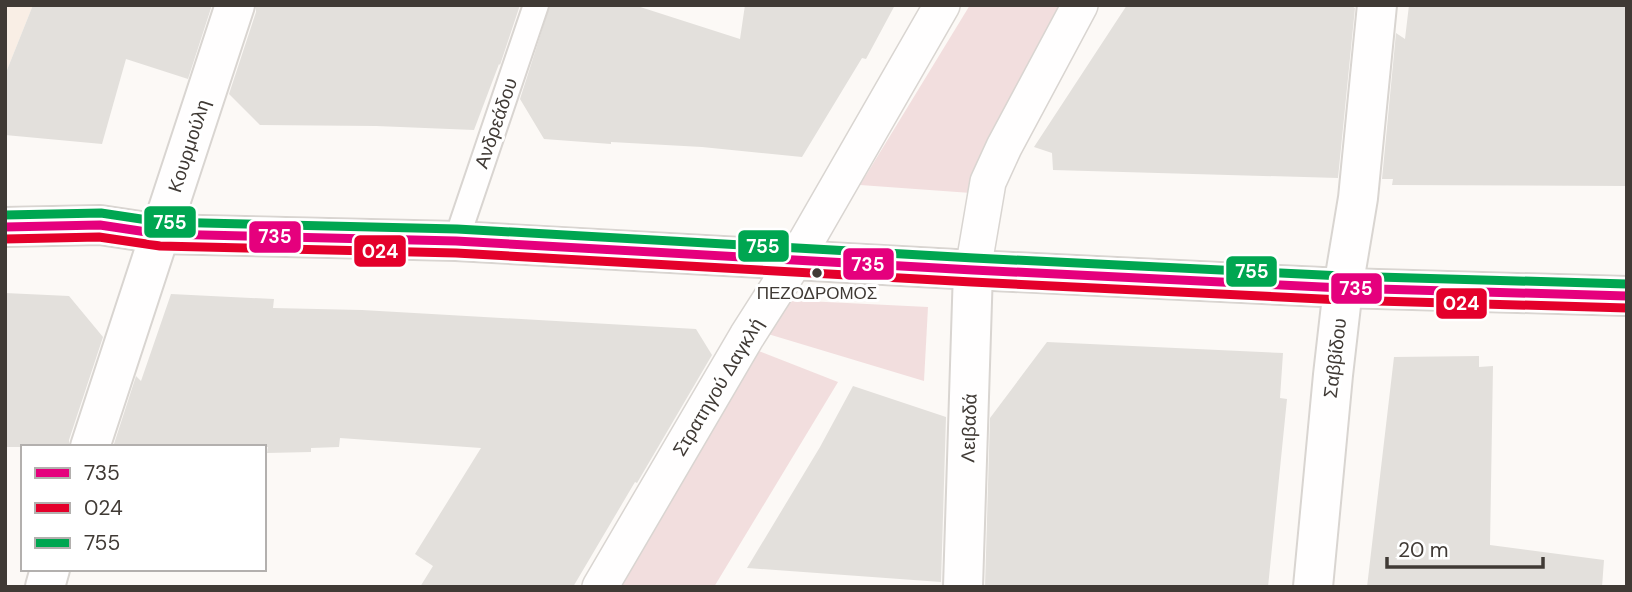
<svg xmlns="http://www.w3.org/2000/svg" width="1632" height="592" font-family="'DM Sans',sans-serif">
  <style>
    .built { fill: #f9eee5 }
    .green { fill: #f2dede }
    .building { fill: #e3e0dc }
    .lines { fill: none; stroke-linecap: round; stroke-linejoin: round }
    .service-casing { stroke: #d9d5d1; stroke-width: 28 }
    .pedestrian-casing { stroke: #d9d5d1; stroke-width: 38 }
    .minor-casing { stroke: #d9d5d1; stroke-width: 42 }
    .tertiary-casing { stroke: #d9d5d1; stroke-width: 42 }
    .service { stroke: #fffefe; stroke-width: 24 }
    .pedestrian { stroke: #fffefe; stroke-width: 35 }
    .minor { stroke: #fffefe; stroke-width: 38 }
    .tertiary { stroke: #fffefe; stroke-width: 38 }
    .bus-1-casing { stroke: #fff; stroke-width: 14 }
    .bus-2-casing { stroke: #fff; stroke-width: 14 }
    .bus-3-casing { stroke: #fff; stroke-width: 14 }
    .bus-1 { stroke: #e5007d; stroke-width: 9 }
    .bus-2 { stroke: #e4002b; stroke-width: 9 }
    .bus-3 { stroke: #00a651; stroke-width: 9 }
    .bus-dot { fill: #403a35; stroke: #fff; stroke-width: 2.5 }
    .labels { text-anchor: middle; dominant-baseline: central; stroke-width: 6; stroke-linejoin: round; paint-order: stroke }
    .bus-label { font-size: 17px; fill: #403a35; stroke: #fff }
    .street-label { font-size: 19px; fill: #403a35; stroke: #fff }
    .line-badge { stroke: #fff; stroke-width: 2.5 }
    .badge-label { font-size: 19px; text-anchor: middle; font-weight: bold; fill: #fff }
  </style>
  <rect width="100%" height="100%" fill="#fcf9f6"/>
  <polygon class="built" points="5,5 33,5 5,75"/>
  <g class="green">
    <polygon points="970,5 1067,5 971,193 860,185"/>
    <polygon points="786,300 928,307 924,381 768,334"/>
    <polygon points="756,350 838,382 714,587 615,587"/>
  </g>
  <g class="building">
    <polygon points="33,5 212,5 188,79 126,59 102,144 5,135 5,75"/>
    <polygon points="256,5 520,5 500,65 499,64 474,130 376,126 260,125 229,94 256,12"/>
    <polygon points="550,5 634,5 740,39 745,5 895,5 866,59 862,58 802,157 702,147 611,142 611,144 544,139 520,99"/>
    <polygon points="1127,5 1350,5 1355,8 1338,178 1053,170 1052,153 1034,147"/>
    <polygon points="1409,5 1627,5 1627,186 1392,185 1393,179 1382,179 1396,33 1405,39"/>
    <polygon points="5,293 69,296 103,337 69,440 69,447 5,447"/>
    <polygon points="171,294 274,299 273,308 362,310 696,329 712,355 637,483 635,482 573,587 420,587 433,566 415,554 481,448 340,438 339,447 311,448 311,452 267,453 268,447 113,447 136,376 141,381"/>
    <polygon points="1047,342 1283,353 1280,398 1287,399 1268,587 985,587 990,418"/>
    <polygon points="1479,356 1479,367 1493,366 1490,545 1604,560 1602,587 1367,587 1394,357"/>
    <polygon points="853,386 946,417 941,582 747,568 820,447"/>
  </g>
  <g class="lines">
    <defs>
      <polyline id="service" points="456,241 536,5"/>
      <g id="pedestrian">
        <polyline points="973,270 988,182 1004,147 1080,5"/>
        <polyline points="600,587 747,336 796,259 942,5"/>
      </g>
      <g id="minor">
        <polyline points="90,447 235,5"/>
        <polyline points="45,587 50,569"/>
        <polyline points="963,587 973,270"/>
        <polyline points="1313,587 1333,375 1343,288 1358,198 1377,5"/>
      </g>
      <polyline id="tertiary" points="5,227 100,225 160,234 456,241 973,270 1343,288 1627,296"/>
    </defs>
    <use href="#service" class="service-casing"/>
    <use href="#pedestrian" class="pedestrian-casing"/>
    <use href="#minor" class="minor-casing"/>
    <use href="#tertiary" class="tertiary-casing"/>
    <use href="#service" class="service"/>
    <use href="#pedestrian" class="pedestrian"/>
    <use href="#minor" class="minor"/>
    <use href="#tertiary" class="tertiary"/>
    <defs>
      <polyline id="bus-1" points="5,227 100,225 160,234 456,241 973,270 1343,288 1627,296"/>
      <polyline id="bus-2" points="5,239 99,237 160,246 456,253 972,282 1342,300 1627,308"/>
      <polyline id="bus-3" points="5,215 101,213 161,222 457,229 974,258 1343,276 1627,284"/>
    </defs>
    <use href="#bus-1" class="bus-1-casing"/>
    <use href="#bus-2" class="bus-2-casing"/>
    <use href="#bus-3" class="bus-3-casing"/>
    <use href="#bus-1" class="bus-1"/>
    <use href="#bus-2" class="bus-2"/>
    <use href="#bus-3" class="bus-3"/>
  </g>
  <circle class="bus-dot" cx="817" cy="273" r="6"/>
  <g class="labels">
    <g class="bus-label">
      <text x="817" y="293">ΠΕΖΟΔΡΟΜΟΣ</text>
    </g>
    <g class="street-label">
      <text transform="translate(496 123) rotate(-71)">Ανδρεάδου</text>
      <text transform="translate(189 146) rotate(-72)">Κουρμούλη</text>
      <text transform="translate(1335 358) rotate(-83)">Σαββίδου</text>
      <text transform="translate(718 387) rotate(-59)">Στρατηγού Δαγκλή</text>
      <text transform="translate(969 428) rotate(-88)">Λειβαδά</text>
    </g>
  </g>
  <g class="line-badge">
    <rect x="143" y="205" width="54" height="34" rx="7" fill="#00a651"/>
    <rect x="248" y="220" width="54" height="34" rx="7" fill="#e5007d"/>
    <rect x="737" y="229" width="53" height="34" rx="7" fill="#00a651"/>
    <rect x="353" y="234" width="54" height="34" rx="7" fill="#e4002b"/>
    <rect x="842" y="247" width="53" height="34" rx="7" fill="#e5007d"/>
    <rect x="1225" y="255" width="53" height="33" rx="7" fill="#00a651"/>
    <rect x="1330" y="272" width="53" height="33" rx="7" fill="#e5007d"/>
    <rect x="1435" y="287" width="53" height="33" rx="7" fill="#e4002b"/>
  </g>
  <g class="badge-label">
    <text x="170" y="229">755</text>
    <text x="275" y="243">735</text>
    <text x="763" y="253">755</text>
    <text x="380" y="258">024</text>
    <text x="868" y="271">735</text>
    <text x="1252" y="278">755</text>
    <text x="1356" y="295">735</text>
    <text x="1461" y="310">024</text>
  </g>
  <rect width="1632" height="592" fill="none" stroke="#403a35" stroke-width="14"/>
  <rect x="21" y="445" width="245" height="126" fill="#ffffff" stroke="#b3b0ae" stroke-width="2"/>
  <rect x="35" y="468" width="35" height="10" fill="#e5007d" stroke="#b3b0ae" stroke-width="2"/>
  <text x="84" y="480" font-size="21" fill="#403a35">735</text>
  <rect x="35" y="503" width="35" height="10" fill="#e4002b" stroke="#b3b0ae" stroke-width="2"/>
  <text x="84" y="515" font-size="21" fill="#403a35">024</text>
  <rect x="35" y="538" width="35" height="10" fill="#00a651" stroke="#b3b0ae" stroke-width="2"/>
  <text x="84" y="550" font-size="21" fill="#403a35">755</text>
  <path d="M1387 557v10h156v-10" fill="none" stroke="#403a35" stroke-width="3.5"/>
  <text x="1398" y="557" font-size="21" fill="#403a35" stroke="#ffffff" stroke-width="5" paint-order="stroke">20 m</text>
</svg>
